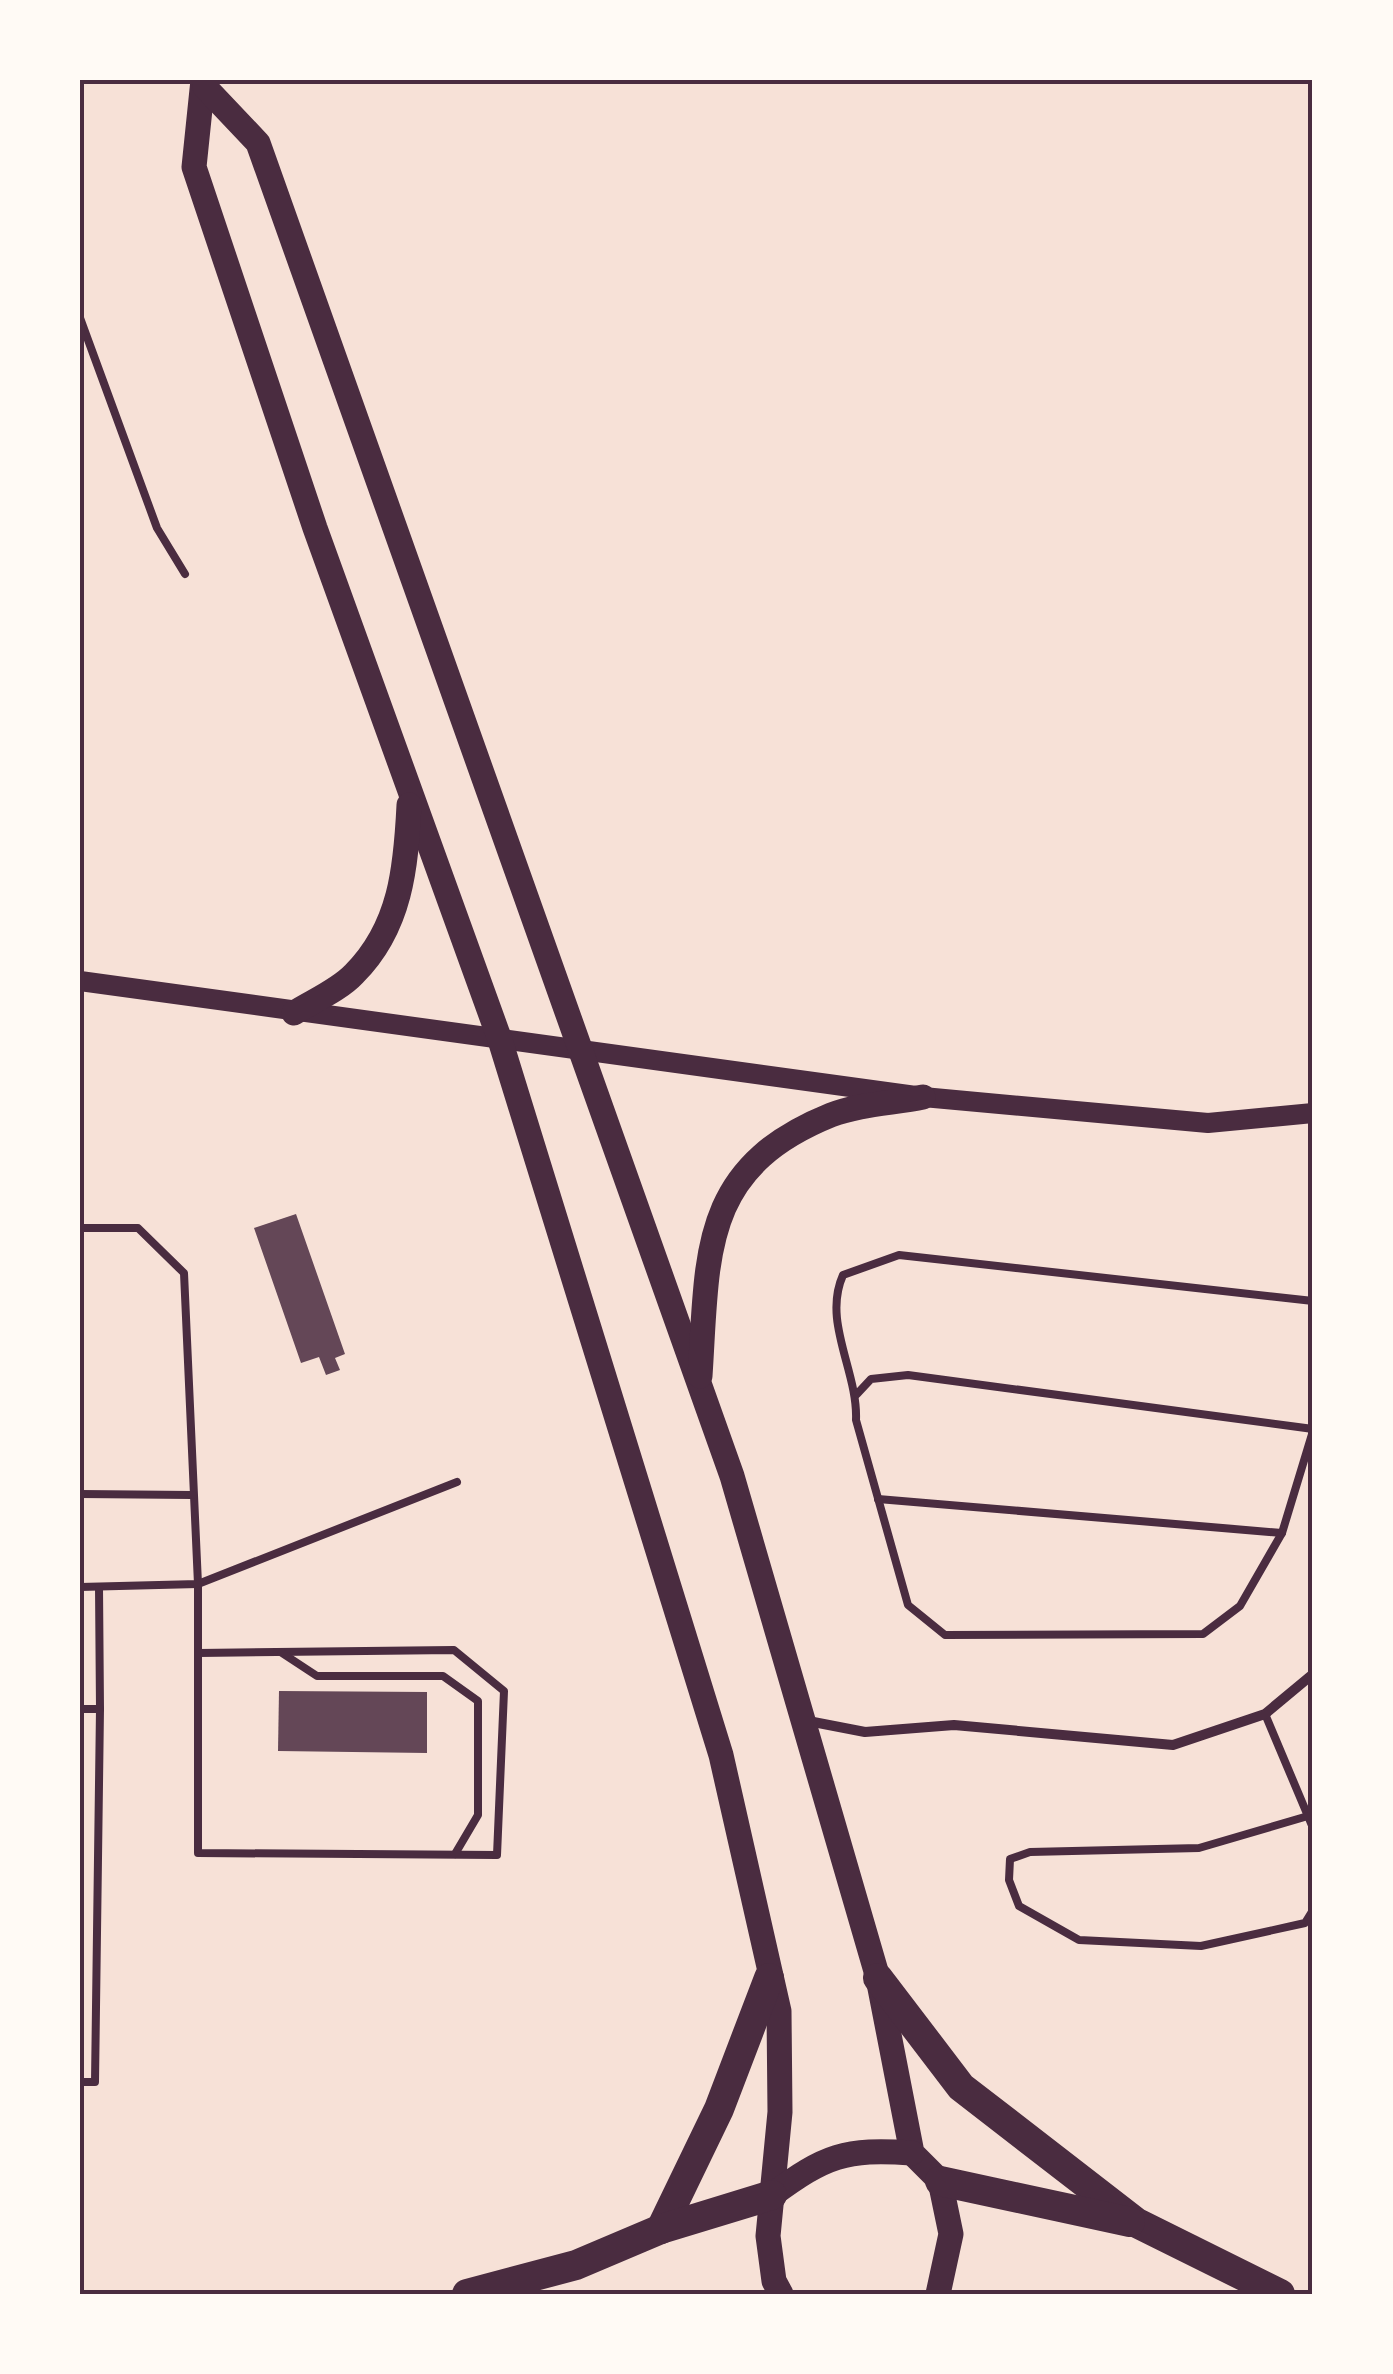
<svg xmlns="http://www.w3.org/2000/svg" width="1393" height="2374" font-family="'DejaVu Sans',sans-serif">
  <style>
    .building { fill: #644757 }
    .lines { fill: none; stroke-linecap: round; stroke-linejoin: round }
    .service { stroke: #4a2c40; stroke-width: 8 }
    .minor { stroke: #4a2c40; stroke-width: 10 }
    .secondary { stroke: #4a2c40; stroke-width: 20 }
    .primary { stroke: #4a2c40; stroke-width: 25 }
    .motorway { stroke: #4a2c40; stroke-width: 30 }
    .neatline { fill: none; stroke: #4a2c40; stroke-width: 4 }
  </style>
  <rect width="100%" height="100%" fill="#f7e1d7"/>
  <g class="building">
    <polygon points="296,1214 345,1354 335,1358 340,1370 326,1375 319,1357 301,1363 254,1228"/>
    <polygon points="279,1691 427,1692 427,1753 278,1751"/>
  </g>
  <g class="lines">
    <g class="service">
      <polyline points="80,318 157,528 185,574"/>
      <polyline points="80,1228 138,1228 184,1273 198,1584 198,1853 497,1855 504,1691 454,1650 199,1653"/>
      <path d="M1313,1301l-414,-46 -56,20c-21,47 15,96 13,145l52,185 37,30 258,-1 37,-28 42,-73 31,-102"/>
      <polyline points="857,1394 871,1379 908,1375 1313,1429"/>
      <polyline points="80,1494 192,1495"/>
      <polyline points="878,1499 1282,1533"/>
      <polyline points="80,1587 198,1584 457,1482"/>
      <polyline points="99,1587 100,1709"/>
      <polyline points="282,1653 317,1676 443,1676 478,1701 478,1815 455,1854"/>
      <polyline points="80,1709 100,1709 95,2082 80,2082"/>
      <polyline points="1265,1714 1313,1828"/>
      <polyline points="1308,1816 1199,1848 1030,1852 1010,1859 1009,1880 1019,1906 1079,1940 1201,1946 1305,1923 1313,1910"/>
    </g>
    <polyline class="minor" points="803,1720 865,1732 954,1725 1173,1745 1265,1714 1313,1674"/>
    <polyline class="secondary" points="80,981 923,1097 1208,1123 1313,1113"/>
    <g class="primary">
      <polyline points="203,80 194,167 315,528 500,1040 721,1755 779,2011 780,2112 768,2236 774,2281 781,2294"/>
      <polyline points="205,87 258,143 732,1476 878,1978 912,2153 940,2181 951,2234 938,2294"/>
      <path d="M294,1013c19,-12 45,-23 60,-39 47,-47 52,-107 55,-169"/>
      <path d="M700,1376c8,-123 0,-208 131,-261 28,-11 63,-12 92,-18"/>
      <path d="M772,2195c53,-39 73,-47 140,-42"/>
    </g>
    <g class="motorway">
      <polyline points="878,1978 961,2087 1137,2223 1280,2294"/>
      <polyline points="940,2181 1130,2222"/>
      <polyline points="661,2229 719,2109 769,1978"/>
      <polyline points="467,2294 576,2265 661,2229 772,2195"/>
    </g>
  </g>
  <rect width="1393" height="2374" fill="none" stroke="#fffaf5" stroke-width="165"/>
  <rect x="82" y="82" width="1228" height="2210" class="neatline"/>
</svg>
